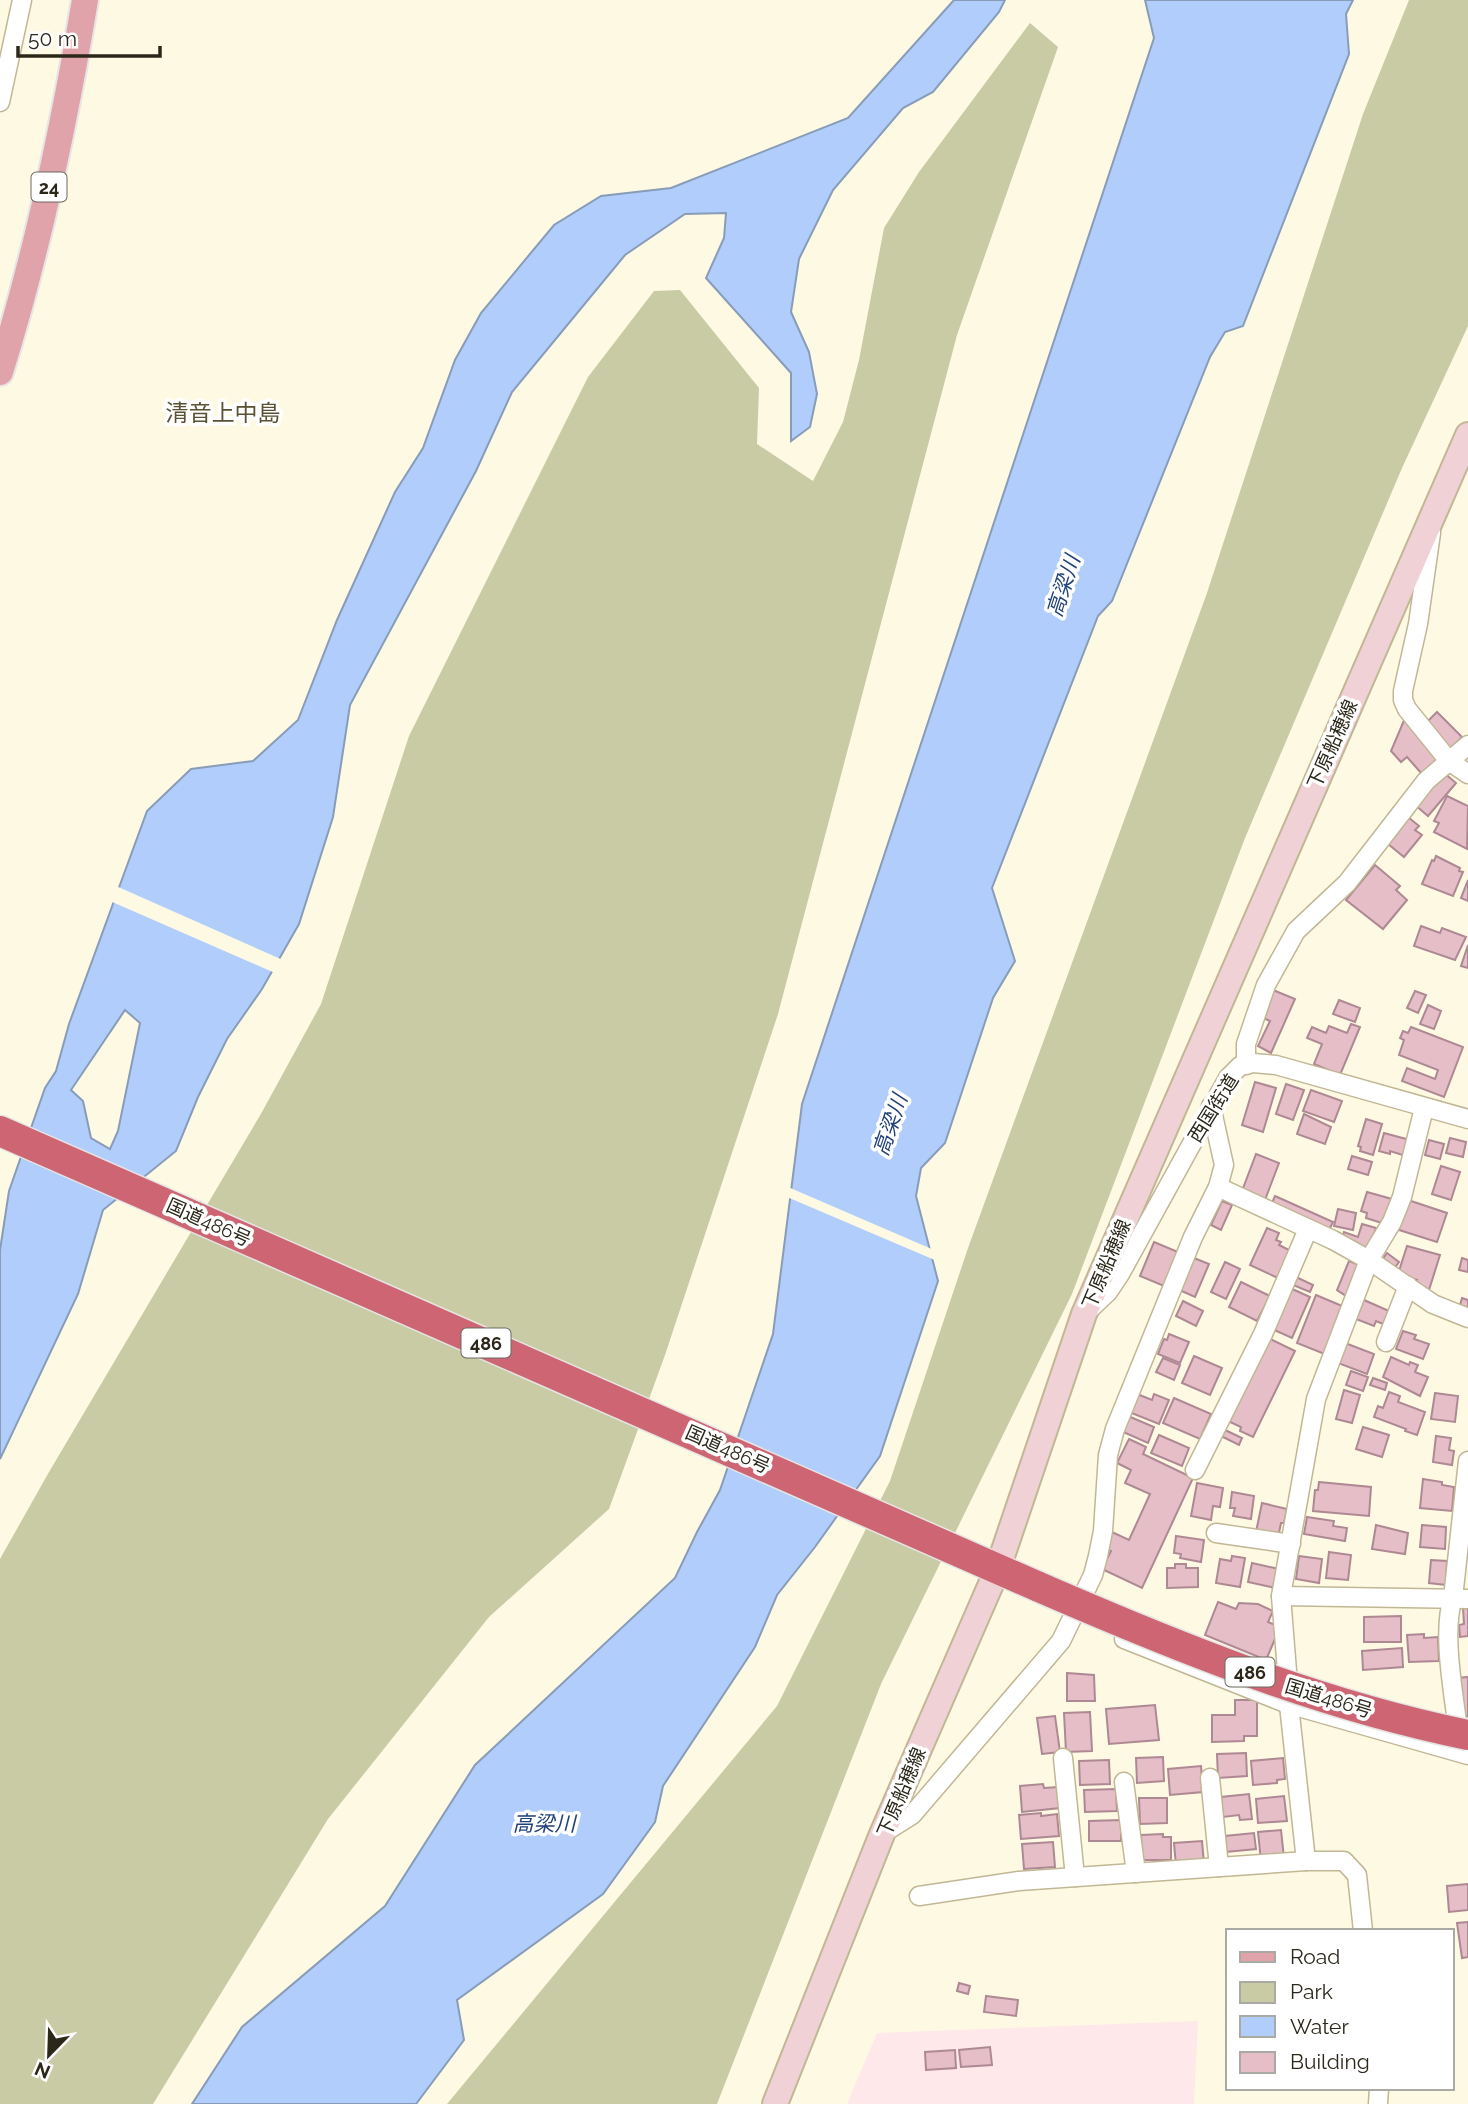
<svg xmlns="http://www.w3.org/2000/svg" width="1468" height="2104" font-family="Raleway,'Noto Sans JP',sans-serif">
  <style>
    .industrial { fill: #fee8e9 }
    .green { fill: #c8cba4 }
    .water { fill: #b0cdfc; stroke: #889cb8; stroke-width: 2; fill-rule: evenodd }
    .pier { fill: #fef9e3 }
    .building { fill: #e5bec8; stroke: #ae8893; stroke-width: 2 }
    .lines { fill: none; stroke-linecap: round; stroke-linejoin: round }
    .street-casing { stroke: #c1b795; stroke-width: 21 }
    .secondary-casing { stroke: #c1b795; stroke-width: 28 }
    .primary-casing { stroke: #e6e5e4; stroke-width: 30 }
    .highway-casing { stroke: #e6e5e4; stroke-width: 33 }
    .street { stroke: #fff; stroke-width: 18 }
    .secondary { stroke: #f0d1d5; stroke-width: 24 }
    .primary { stroke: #e1a3aa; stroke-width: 26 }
    .highway { stroke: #cd6672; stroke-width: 30 }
    .highway-bridge-casing { stroke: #e6e5e4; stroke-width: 33; stroke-linecap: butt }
    .highway-bridge { stroke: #cd6672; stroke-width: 30 }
    .labels { text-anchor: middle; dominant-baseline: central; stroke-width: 7; stroke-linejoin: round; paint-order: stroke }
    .shield { fill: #fff; stroke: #6b685f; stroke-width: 2 }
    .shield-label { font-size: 18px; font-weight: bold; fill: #2b281a }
    .street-label { font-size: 19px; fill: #2b281a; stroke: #fff }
    .water-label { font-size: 21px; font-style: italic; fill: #21427b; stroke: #fff }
    .quarter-label { font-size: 23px; fill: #595132; stroke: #fff }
  </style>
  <rect width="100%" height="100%" fill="#fef9e3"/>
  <polygon class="industrial" points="1198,2021 1194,2104 847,2104 877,2033"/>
  <g class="green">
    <polygon points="1409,0 1468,0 1468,326 1402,468 1245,838 1072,1294 881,1684 717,2104 447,2104 777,1706 890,1481 968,1248 1207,593 1363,114"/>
    <polygon points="1030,23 1058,47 957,335 778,1014 665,1355 609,1509 489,1617 328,1819 153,2104 0,2104 0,1559 49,1472 262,1112 321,1004 409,736 588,377 654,291 680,290 759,388 757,444 813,481 843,422 859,360 884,228 919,172"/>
  </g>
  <g class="water">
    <path d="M954,0h51l-6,12 -66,80 -30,16 -70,82 -34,69 -8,53 18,40 8,42 -7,33 -19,14v-68l-85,-95 18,-40 2,-25 -41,1 -60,41 -113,137 -36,79 -126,234 -17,112 -34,107 -37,65 -35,50 -29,58 -22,54 -73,59 -25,84 -78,165v-209l9,-59 36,-103 11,-17 13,-47 78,-213 44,-42 62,-8 45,-41 39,-100 58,-128 28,-44 32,-88 26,-47 73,-88 47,-29 70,-8 177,-70zM125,1010l15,13 -22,108 -8,18 -19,-11 -8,-37 -12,-11z"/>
    <polygon points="1145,0 1353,0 1346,14 1349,54 1243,326 1225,332 1210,357 1112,601 1098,616 992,888 1015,961 993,998 945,1143 921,1168 916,1196 938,1281 880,1456 815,1547 777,1595 755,1647 663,1786 655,1822 603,1894 457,2000 464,2040 416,2104 192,2104 242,2027 385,1906 475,1765 675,1578 697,1532 720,1490 773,1334 802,1104 1154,38"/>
  </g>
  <g class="pier">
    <polygon points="116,886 283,960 275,973 110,901"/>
    <polygon points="788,1187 934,1250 937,1261 787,1197"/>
  </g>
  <g class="building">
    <polygon points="1437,712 1462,737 1449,750 1424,725"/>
    <polygon points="1405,718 1440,757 1422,774 1407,757 1401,762 1391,751"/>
    <polygon points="1443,772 1456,783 1428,816 1415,805"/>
    <polygon points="1447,796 1468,806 1467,849 1434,832 1439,823 1434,821"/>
    <polygon points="1408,817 1419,826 1415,830 1422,835 1404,857 1387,843"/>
    <polygon points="1436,856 1460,868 1459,871 1463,872 1453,896 1422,884 1432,860 1434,861"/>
    <polygon points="1375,865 1400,886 1396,890 1407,900 1383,929 1346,900"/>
    <polygon points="1468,880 1468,901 1461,898"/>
    <polygon points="1421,926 1440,933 1442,928 1466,937 1455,960 1414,946"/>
    <polygon points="1468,945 1468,968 1461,966"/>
    <polygon points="1273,990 1295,999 1271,1053 1258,1046 1270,1021 1261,1017"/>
    <polygon points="1415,991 1426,995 1418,1013 1407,1008"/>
    <polygon points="1339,1000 1360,1008 1355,1022 1333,1014"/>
    <polygon points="1428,1005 1441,1011 1434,1029 1420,1024"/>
    <polygon points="1351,1024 1360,1027 1340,1075 1314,1064 1322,1044 1307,1038 1312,1027 1326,1033 1329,1026 1347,1033"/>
    <polygon points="1411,1027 1463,1047 1444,1097 1402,1081 1407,1068 1435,1079 1438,1070 1399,1055 1404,1040 1400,1038 1403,1031 1408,1033"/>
    <polygon points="1255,1082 1276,1088 1263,1132 1242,1125"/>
    <polygon points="1286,1084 1304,1090 1293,1120 1276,1114"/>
    <polygon points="1311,1090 1342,1101 1334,1122 1303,1111"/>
    <polygon points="1304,1114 1331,1127 1325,1144 1297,1134"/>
    <polygon points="1366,1119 1382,1124 1373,1155 1360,1151 1361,1147 1358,1146"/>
    <polygon points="1384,1133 1410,1140 1406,1156 1390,1151 1390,1154 1379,1151"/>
    <polygon points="1450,1138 1466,1142 1463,1157 1446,1153"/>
    <polygon points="1429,1140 1444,1144 1440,1159 1425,1155"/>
    <polygon points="1256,1154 1279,1163 1265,1200 1242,1191"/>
    <polygon points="1352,1156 1372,1162 1368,1175 1348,1169"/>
    <polygon points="1441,1166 1460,1172 1451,1200 1432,1194"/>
    <polygon points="1367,1192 1392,1199 1385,1224 1366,1218 1367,1213 1361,1211"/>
    <polygon points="1275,1196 1333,1222 1328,1232 1270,1207"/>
    <polygon points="1405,1199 1447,1213 1437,1242 1396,1229"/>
    <polygon points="1222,1201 1232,1205 1221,1230 1211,1225"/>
    <polygon points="1338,1209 1356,1213 1353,1230 1334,1226"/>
    <polygon points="1362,1224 1376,1228 1369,1251 1341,1242 1344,1232 1358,1237"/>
    <polygon points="1267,1228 1279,1233 1276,1240 1281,1242 1279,1245 1293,1252 1280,1279 1250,1265"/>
    <polygon points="1154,1242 1178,1252 1164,1286 1140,1276"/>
    <polygon points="1407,1246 1440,1255 1429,1290 1415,1286 1417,1280 1398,1274"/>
    <polygon points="1387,1253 1399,1262 1394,1269 1382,1260"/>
    <polygon points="1194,1258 1209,1264 1195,1297 1177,1289"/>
    <polygon points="1462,1258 1468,1260 1468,1272 1459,1270"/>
    <polygon points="1349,1261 1362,1266 1349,1298 1337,1290"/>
    <polygon points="1225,1262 1240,1269 1226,1299 1211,1292"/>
    <polygon points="1296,1277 1313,1285 1310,1292 1293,1285"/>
    <polygon points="1241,1282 1270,1296 1257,1321 1229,1307"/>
    <polygon points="1290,1288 1310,1297 1292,1338 1272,1329"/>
    <polygon points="1316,1295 1347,1308 1327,1355 1297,1343"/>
    <polygon points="1462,1298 1468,1300 1468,1315 1458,1312"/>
    <polygon points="1364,1300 1389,1311 1383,1324 1376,1321 1374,1326 1356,1319"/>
    <polygon points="1183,1301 1203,1311 1196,1326 1176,1316"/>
    <polygon points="1403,1331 1416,1335 1414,1339 1429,1344 1423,1359 1396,1349"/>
    <polygon points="1169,1334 1189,1342 1180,1363 1158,1354 1164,1339 1167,1340"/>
    <polygon points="1268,1338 1295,1351 1253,1437 1240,1431 1241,1427 1228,1421"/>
    <polygon points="1345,1343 1374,1354 1367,1374 1338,1363"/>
    <polygon points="1194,1356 1222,1368 1210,1395 1182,1383"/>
    <polygon points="1391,1357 1409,1365 1410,1362 1418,1365 1415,1372 1428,1377 1420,1396 1383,1377"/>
    <polygon points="1163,1358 1180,1365 1174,1380 1156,1372"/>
    <polygon points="1351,1371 1368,1377 1363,1391 1346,1385"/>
    <polygon points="1373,1378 1387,1383 1385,1390 1370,1385"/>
    <polygon points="1344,1390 1360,1395 1352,1423 1336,1419"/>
    <polygon points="1389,1392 1400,1396 1398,1402 1425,1412 1417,1435 1405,1431 1406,1429 1374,1417 1378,1406 1383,1408"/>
    <polygon points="1435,1393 1458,1396 1455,1422 1431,1419"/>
    <polygon points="1137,1394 1152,1400 1154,1394 1169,1400 1159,1424 1129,1412"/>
    <polygon points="1174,1398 1211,1414 1200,1439 1163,1423"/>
    <polygon points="1128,1416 1154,1427 1148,1443 1121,1431"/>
    <polygon points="1363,1427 1389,1435 1382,1457 1356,1449"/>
    <polygon points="1225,1430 1242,1438 1239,1445 1221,1436"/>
    <polygon points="1159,1435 1189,1448 1182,1466 1151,1453"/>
    <polygon points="1436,1436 1451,1438 1449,1450 1454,1451 1452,1465 1433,1462"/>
    <polygon points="1129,1439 1146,1447 1143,1454 1193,1478 1142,1588 1102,1569 1111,1551 1104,1548 1112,1532 1129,1540 1150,1494 1125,1483 1131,1470 1117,1463"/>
    <polygon points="1423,1479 1442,1482 1442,1485 1454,1487 1452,1511 1420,1508"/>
    <polygon points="1319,1482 1371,1487 1369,1516 1313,1511 1315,1490 1318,1490"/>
    <polygon points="1197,1483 1223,1488 1220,1507 1213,1506 1211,1520 1191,1516"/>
    <polygon points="1232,1492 1254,1496 1251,1519 1233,1516 1235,1508 1230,1508"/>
    <polygon points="1262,1503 1287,1509 1284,1523 1281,1523 1279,1533 1274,1532 1273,1535 1256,1532"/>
    <polygon points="1307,1517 1334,1521 1333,1526 1347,1528 1345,1541 1304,1534"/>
    <polygon points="1376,1525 1408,1533 1405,1554 1372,1549"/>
    <polygon points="1422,1525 1446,1527 1445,1549 1420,1547"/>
    <polygon points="1176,1536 1204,1540 1201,1562 1180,1558 1181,1554 1174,1553"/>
    <polygon points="1329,1552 1351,1555 1348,1580 1326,1578"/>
    <polygon points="1232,1556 1245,1558 1240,1587 1216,1583 1220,1559 1231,1561"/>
    <polygon points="1299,1556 1322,1559 1319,1583 1296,1579"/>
    <polygon points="1431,1560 1447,1561 1446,1585 1429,1583"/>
    <polygon points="1252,1563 1279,1569 1275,1588 1248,1582"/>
    <polygon points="1175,1564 1186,1564 1186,1568 1198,1568 1198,1587 1167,1588 1167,1568 1175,1568"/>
    <polygon points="1218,1602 1236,1609 1239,1603 1258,1604 1273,1611 1268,1622 1280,1627 1266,1660 1205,1635"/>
    <polygon points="1468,1607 1468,1636 1460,1637 1459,1625 1464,1624 1463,1608"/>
    <polygon points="1401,1616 1401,1642 1364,1642 1364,1617"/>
    <polygon points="1424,1634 1424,1638 1438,1637 1439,1661 1409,1662 1407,1635"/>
    <polygon points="1402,1648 1403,1667 1363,1670 1362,1651"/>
    <polygon points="1067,1673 1094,1675 1095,1701 1067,1701"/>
    <polygon points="1468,1677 1468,1716 1462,1717 1457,1678"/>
    <polygon points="1235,1700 1257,1700 1257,1736 1244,1736 1244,1741 1212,1742 1212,1715 1235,1715"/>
    <polygon points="1155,1705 1159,1740 1109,1744 1106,1709"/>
    <polygon points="1090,1712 1092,1751 1066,1752 1064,1713"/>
    <polygon points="1055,1716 1060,1752 1042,1754 1037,1718"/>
    <polygon points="1246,1753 1247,1776 1218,1778 1217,1754"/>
    <polygon points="1163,1757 1164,1781 1137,1783 1136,1758"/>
    <polygon points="1283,1758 1285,1779 1277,1780 1277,1783 1253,1785 1251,1761"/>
    <polygon points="1109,1760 1110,1784 1080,1785 1079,1761"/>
    <polygon points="1201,1766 1203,1792 1170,1795 1168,1769"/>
    <polygon points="1043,1784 1044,1788 1058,1787 1060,1808 1022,1812 1020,1786"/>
    <polygon points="1116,1789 1117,1811 1085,1812 1084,1790"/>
    <polygon points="1249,1794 1252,1819 1240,1820 1239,1815 1223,1817 1221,1797"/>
    <polygon points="1284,1796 1287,1821 1258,1823 1256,1799"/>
    <polygon points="1139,1798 1167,1798 1167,1823 1140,1824"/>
    <polygon points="1041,1813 1041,1816 1057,1814 1059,1836 1021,1839 1019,1815"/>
    <polygon points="1121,1820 1121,1841 1089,1841 1089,1821"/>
    <polygon points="1281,1830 1284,1858 1261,1861 1258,1832"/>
    <polygon points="1254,1833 1256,1849 1226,1852 1225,1836"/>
    <polygon points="1163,1834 1163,1837 1171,1837 1171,1860 1142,1860 1141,1835"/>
    <polygon points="1202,1841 1204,1864 1176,1866 1174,1843"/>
    <polygon points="1053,1842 1055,1867 1024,1869 1022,1844"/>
    <polygon points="1468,1884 1468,1910 1449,1912 1447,1886"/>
    <polygon points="1468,1922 1468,1957 1462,1958 1457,1923"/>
    <polygon points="959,1983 970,1986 968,1994 957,1991"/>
    <polygon points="986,1996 1018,2000 1016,2016 984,2012"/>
    <polygon points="990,2047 992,2065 961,2067 959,2050"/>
    <polygon points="955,2050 956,2068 926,2070 925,2052"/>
  </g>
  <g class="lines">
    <defs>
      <g id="street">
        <polyline points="0,102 22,0"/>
        <polyline points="1431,533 1418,624 1403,691 1403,700 1407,709 1449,761 1468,774"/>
        <polyline points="1246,1065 1246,1044 1266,985 1296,931 1347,883 1426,781 1468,745"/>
        <polyline points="1218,1187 1333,1240 1369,1260 1433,1304 1468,1318"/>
        <polyline points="1089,1310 1108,1292 1120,1274 1228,1078 1240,1066 1253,1063 1276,1065 1468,1119"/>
        <polyline points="1386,1342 1408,1286"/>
        <polyline points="1195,1470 1263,1334 1308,1229"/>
        <polyline points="1216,1533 1291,1544"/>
        <polyline points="1281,1596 1468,1599"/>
        <polyline points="1124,1639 1288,1704 1468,1755"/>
        <polyline points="1287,1671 1281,1596 1316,1399 1369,1260 1392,1222 1402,1197 1424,1108"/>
        <polyline points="1288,1696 1306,1861"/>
        <path d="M1459,1738c-4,-38 -18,-104 -6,-140l15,-137"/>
        <polyline points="1063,1758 1075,1877"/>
        <polyline points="1210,1778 1219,1867"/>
        <polyline points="1124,1782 1136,1873"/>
        <polyline points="882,1834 912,1815 1061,1641 1093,1575 1098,1556 1103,1531 1108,1455 1115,1429 1193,1237 1218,1187 1224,1165 1211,1106"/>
        <polyline points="919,1896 1019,1881 1306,1861 1344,1861 1357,1875 1363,1931"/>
        <polyline points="1378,2104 1379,2088"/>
      </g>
      <polyline id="secondary" points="775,2104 882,1834 998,1568 1084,1314 1468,435"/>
      <path id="primary" d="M0,372c38,-122 64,-246 85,-372"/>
      <polyline id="highway" points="0,1131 1039,1587"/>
    </defs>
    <use href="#street" class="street-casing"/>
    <use href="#secondary" class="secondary-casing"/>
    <use href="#primary" class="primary-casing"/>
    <use href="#highway" class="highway-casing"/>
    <use href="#street" class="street"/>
    <use href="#secondary" class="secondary"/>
    <use href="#primary" class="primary"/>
    <use href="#highway" class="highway"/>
    <defs>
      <path id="highway-bridge" d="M1039,1587c138,60 281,118 429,148"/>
    </defs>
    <use href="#highway-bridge" class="highway-bridge-casing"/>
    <use href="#highway-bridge" class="highway-bridge"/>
  </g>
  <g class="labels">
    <g class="shield">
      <rect x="31.5" y="172.5" width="35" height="29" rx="5"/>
      <rect x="461.5" y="1328.5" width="49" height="29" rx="5"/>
      <rect x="1225.5" y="1657.5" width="49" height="29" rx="5"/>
    </g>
    <g class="shield-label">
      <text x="49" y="187">24</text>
      <text x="486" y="1343">486</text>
      <text x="1250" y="1672">486</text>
    </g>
    <g class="street-label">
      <text transform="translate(1332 744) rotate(-66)">下原船穂線</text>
      <text transform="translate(1213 1108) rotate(-58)">西国街道</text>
      <text transform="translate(209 1222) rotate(24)">国道486号</text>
      <text transform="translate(1106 1264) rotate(-67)">下原船穂線</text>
      <text transform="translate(728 1449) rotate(24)">国道486号</text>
      <text transform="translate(1329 1698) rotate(17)">国道486号</text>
      <text transform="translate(901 1792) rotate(-67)">下原船穂線</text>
    </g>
    <g class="water-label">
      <text transform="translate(1063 586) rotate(-72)">高梁川</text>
      <text transform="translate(890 1125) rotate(-71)">高梁川</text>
      <text x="544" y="1823">高梁川</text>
    </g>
    <g class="quarter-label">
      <text x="223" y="412">清音上中島</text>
    </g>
  </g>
  <rect x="1226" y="1929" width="228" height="161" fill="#ffffff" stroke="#aaa9a3" stroke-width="2"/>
  <rect x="1240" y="1952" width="35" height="10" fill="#e1a3aa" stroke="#aaa9a3" stroke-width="2"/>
  <text x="1290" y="1964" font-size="21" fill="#2b281a">Road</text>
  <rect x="1240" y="1982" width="35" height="21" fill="#c8cba4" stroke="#aaa9a3" stroke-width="2"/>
  <text x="1290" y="1999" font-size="21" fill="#2b281a">Park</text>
  <rect x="1240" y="2016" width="35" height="21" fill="#b0cdfc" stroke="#aaa9a3" stroke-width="2"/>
  <text x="1290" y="2034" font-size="21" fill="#2b281a">Water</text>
  <rect x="1240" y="2052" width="35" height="21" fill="#e5bec8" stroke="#aaa9a3" stroke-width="2"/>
  <text x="1290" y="2069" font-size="21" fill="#2b281a">Building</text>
  <g transform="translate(49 2055) rotate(203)" stroke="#ffffff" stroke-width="5" paint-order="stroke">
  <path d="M0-5L12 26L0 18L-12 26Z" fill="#2b281a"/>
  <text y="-10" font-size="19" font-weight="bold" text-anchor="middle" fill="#2b281a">N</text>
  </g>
  <path d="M18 46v10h142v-10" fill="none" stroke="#2b281a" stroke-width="3.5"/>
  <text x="28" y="46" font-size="21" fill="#2b281a" stroke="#ffffff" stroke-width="5" paint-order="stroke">50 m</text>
</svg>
